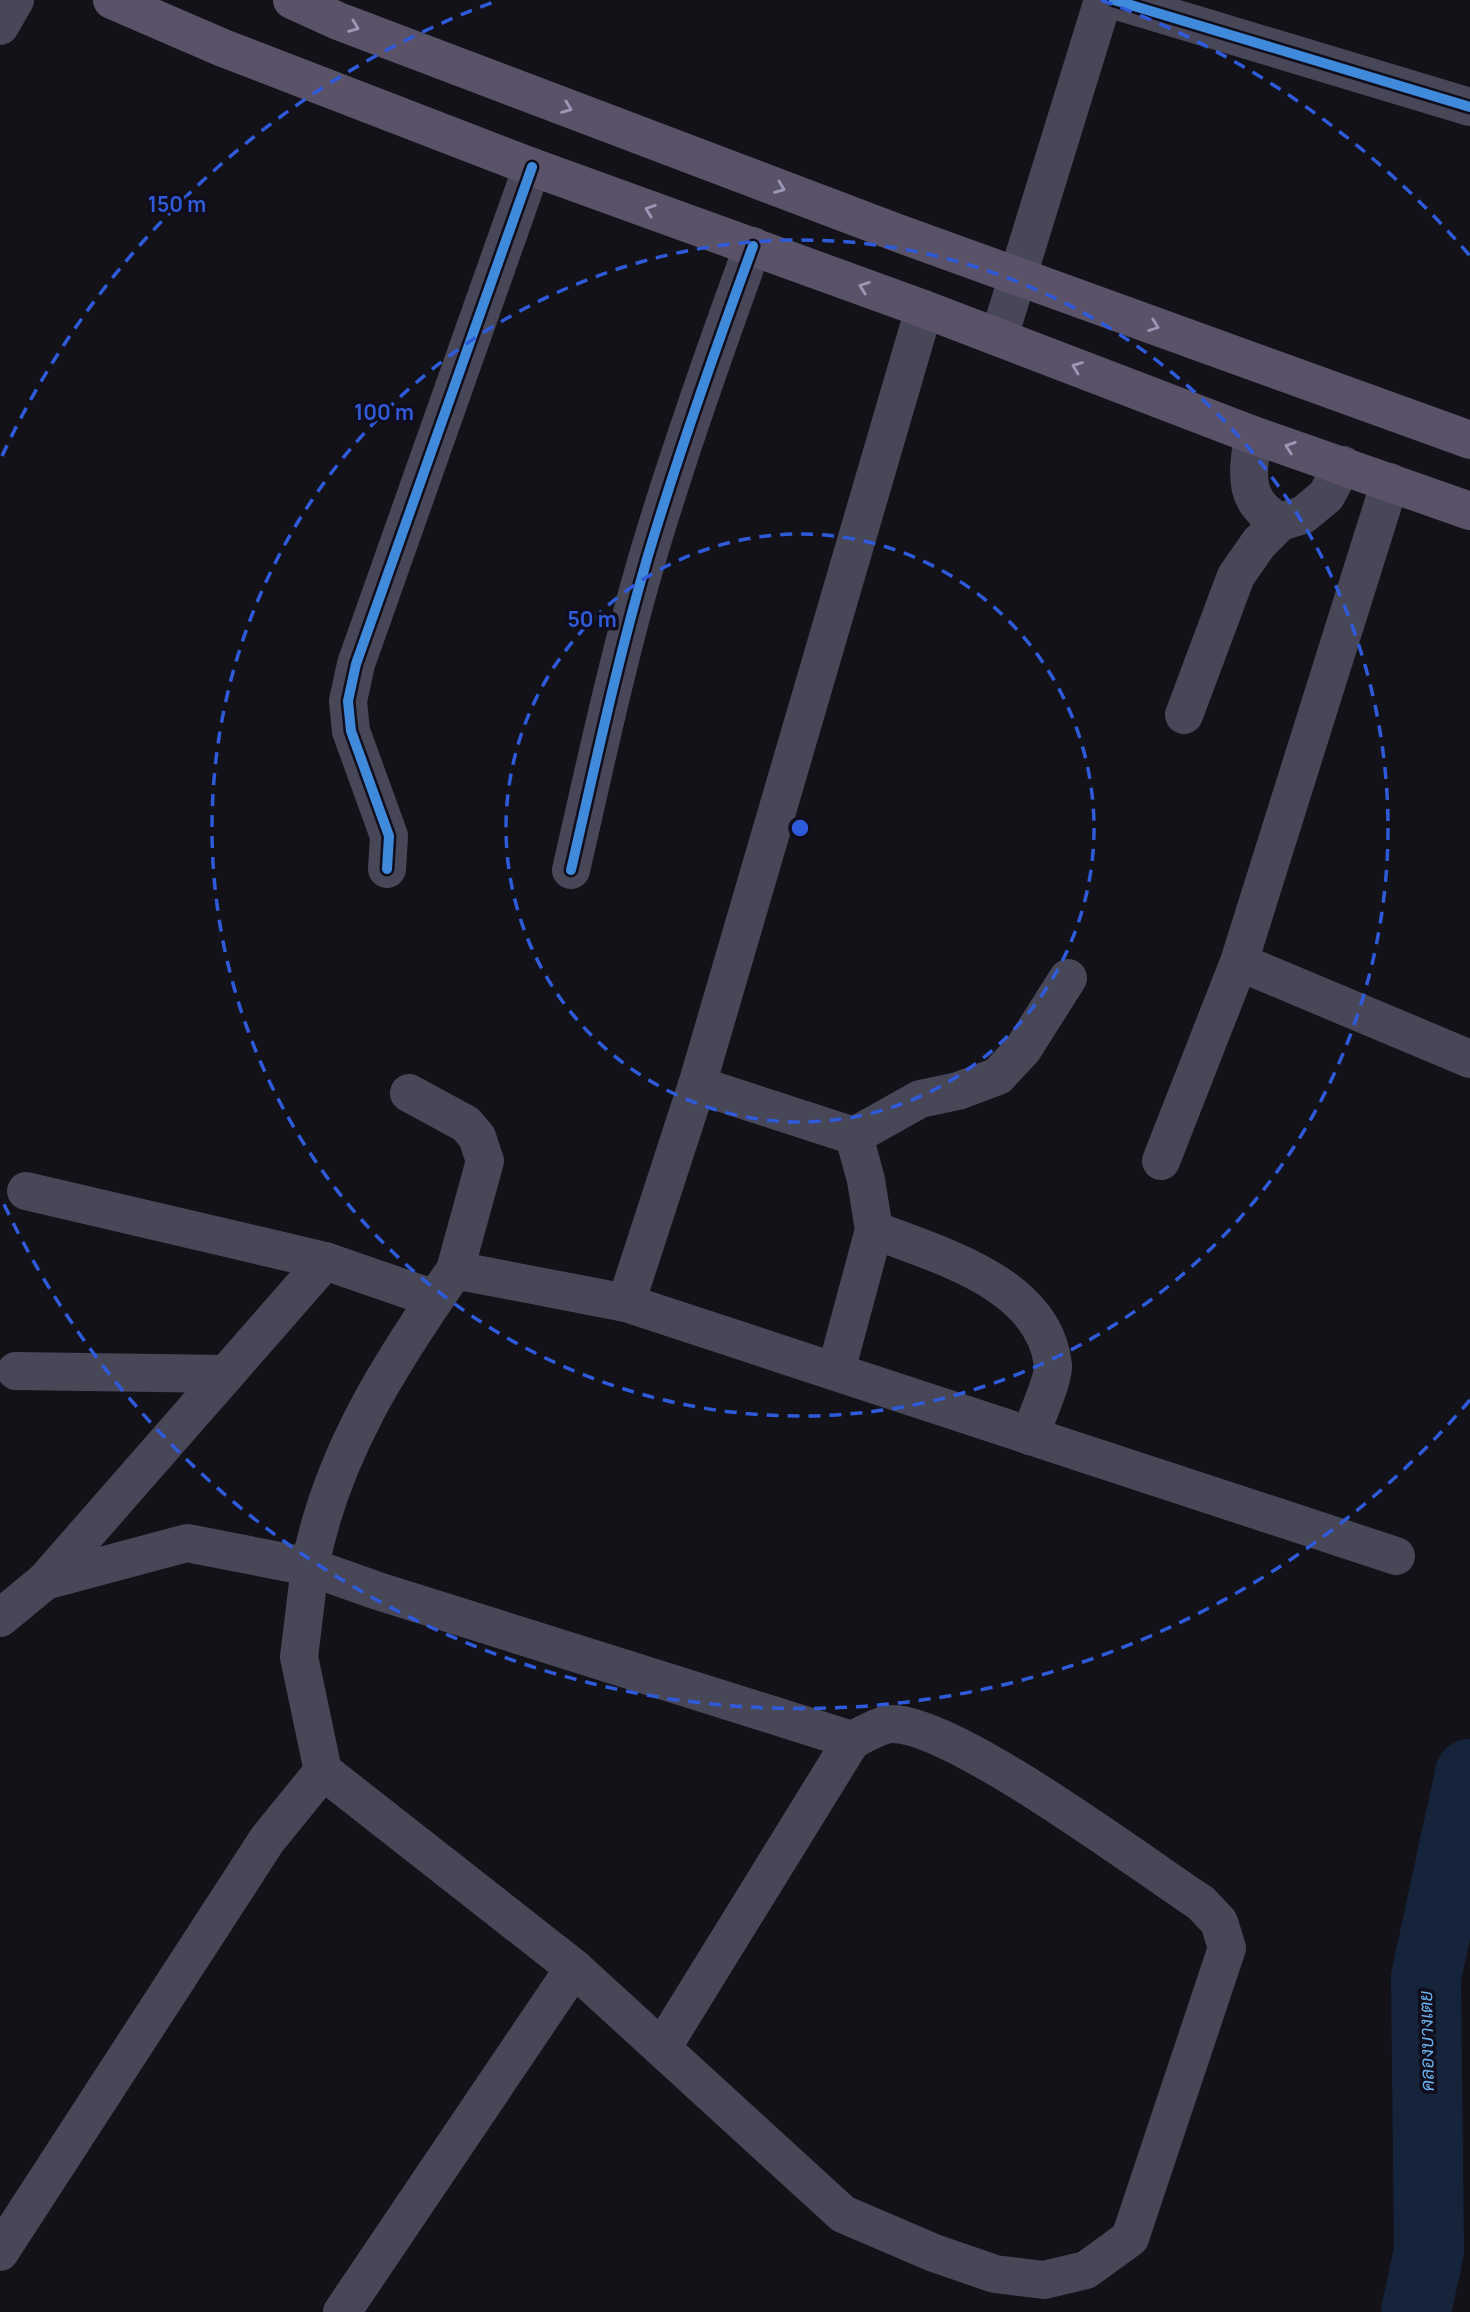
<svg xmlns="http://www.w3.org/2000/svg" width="1470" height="2312" font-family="Manrope,Sarabun,sans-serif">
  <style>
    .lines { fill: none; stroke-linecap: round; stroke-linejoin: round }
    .river { stroke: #15233b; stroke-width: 70 }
    .minor { stroke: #484758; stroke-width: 38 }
    .major { stroke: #5a5268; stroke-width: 38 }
    .cycleway-casing { stroke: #100e1c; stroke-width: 15 }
    .cycleway { stroke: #408adc; stroke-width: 10 }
    .oneway { stroke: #9d97b7 }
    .ring { fill: none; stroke: #2f5bdb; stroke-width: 3.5; stroke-dasharray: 12 9 }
    .labels { text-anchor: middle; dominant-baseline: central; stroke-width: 7; stroke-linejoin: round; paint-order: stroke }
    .water-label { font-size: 19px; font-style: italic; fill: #6baeea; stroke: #100e1c }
    .centre { fill: #2f5bdb; stroke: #100e1c; stroke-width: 3.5 }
    .ring-label { font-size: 21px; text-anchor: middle; font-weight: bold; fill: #2f5bdb; stroke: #100e1c; stroke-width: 7; stroke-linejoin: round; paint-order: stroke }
  </style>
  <rect width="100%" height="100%" fill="#121218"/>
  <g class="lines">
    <polyline class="river" points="1416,2312 1429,2250 1426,1977 1470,1774"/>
    <g class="minor">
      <polyline points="1114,0 1470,107"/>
      <polyline points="0,26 15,0"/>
      <polyline points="924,309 697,1085 626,1303 1396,1556"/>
      <polyline points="999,337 1103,0"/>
      <path d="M1253,435c-5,38 -12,66 27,87"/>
      <polyline points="1184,715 1236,576 1259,543 1280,522 1303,515 1326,496 1343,465"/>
      <polyline points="387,869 389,836 351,731 348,701 356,664 532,167"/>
      <path d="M571,870c24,-104 46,-208 76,-311 31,-105 68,-209 106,-313"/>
      <polyline points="1239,962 1470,1059"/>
      <polyline points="697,1085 854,1136 920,1099 958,1091 998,1076 1023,1049 1068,978"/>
      <polyline points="409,1093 466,1124 477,1137 485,1161 455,1270"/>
      <polyline points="1161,1161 1239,962 1390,482"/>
      <polyline points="26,1191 325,1261"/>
      <path d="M874,1230c64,25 170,53 179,135 1,15 -18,55 -23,71"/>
      <polyline points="16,1371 226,1374"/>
      <polyline points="836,1371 874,1230 866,1180 854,1136"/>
      <polyline points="45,1581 325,1261 435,1299"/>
      <polyline points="0,1618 45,1581 187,1543 310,1567 299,1657 323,1771 574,1968 342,2312"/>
      <path d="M574,1968l269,246 91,39 61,21 49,6 42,-10 44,-32 97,-290 -8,-26 -18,-19c-61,-40 -246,-179 -309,-179 -12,0 -28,11 -40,16l-477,-150 -65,-23c21,-112 81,-205 145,-297l171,33"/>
      <polyline points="662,2048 852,1740"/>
      <polyline points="0,2252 267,1840 323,1771"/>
    </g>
    <g class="major">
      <polyline points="112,0 223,48 532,167 924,309 1253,435 1470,511"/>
      <polyline points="292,0 338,21 895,232 1470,440"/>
    </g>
    <defs>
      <g id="cycleway">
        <polyline points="1114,0 1470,107"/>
        <polyline points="387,869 389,836 351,731 348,701 356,664 532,167"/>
        <path d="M571,870c24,-104 46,-208 76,-311 31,-105 68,-209 106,-313"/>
      </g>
    </defs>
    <use href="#cycleway" class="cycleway-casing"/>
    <use href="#cycleway" class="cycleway"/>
  </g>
  <defs><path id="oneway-chevron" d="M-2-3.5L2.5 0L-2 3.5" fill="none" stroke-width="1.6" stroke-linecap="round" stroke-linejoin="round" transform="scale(1.75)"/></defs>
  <g class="oneway">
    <use href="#oneway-chevron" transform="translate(354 27) rotate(21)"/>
    <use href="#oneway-chevron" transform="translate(567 108) rotate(21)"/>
    <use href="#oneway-chevron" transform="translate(780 188) rotate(21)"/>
    <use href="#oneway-chevron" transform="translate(650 210) rotate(-160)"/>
    <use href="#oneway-chevron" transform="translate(864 287) rotate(-160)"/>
    <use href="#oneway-chevron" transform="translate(1154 326) rotate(20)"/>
    <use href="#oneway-chevron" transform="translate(1077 367) rotate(-159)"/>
    <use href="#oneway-chevron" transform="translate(1290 447) rotate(-161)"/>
  </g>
  <g class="ring">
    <circle cx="800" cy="828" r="294"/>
    <circle cx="800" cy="828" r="588"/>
    <path d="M1470 1400A881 881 0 0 1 2 1200M2 456A881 881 0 0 1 499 0M1101 0A881 881 0 0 1 1470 256"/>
  </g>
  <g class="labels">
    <g class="water-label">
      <text transform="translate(1426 2041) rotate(-91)">คลองบางเตย</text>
    </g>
  </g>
  <circle cx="800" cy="828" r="10" class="centre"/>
  <g class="ring-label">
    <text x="177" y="212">150 m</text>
    <text x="384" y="420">100 m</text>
    <text x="592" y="627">50 m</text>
  </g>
</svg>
